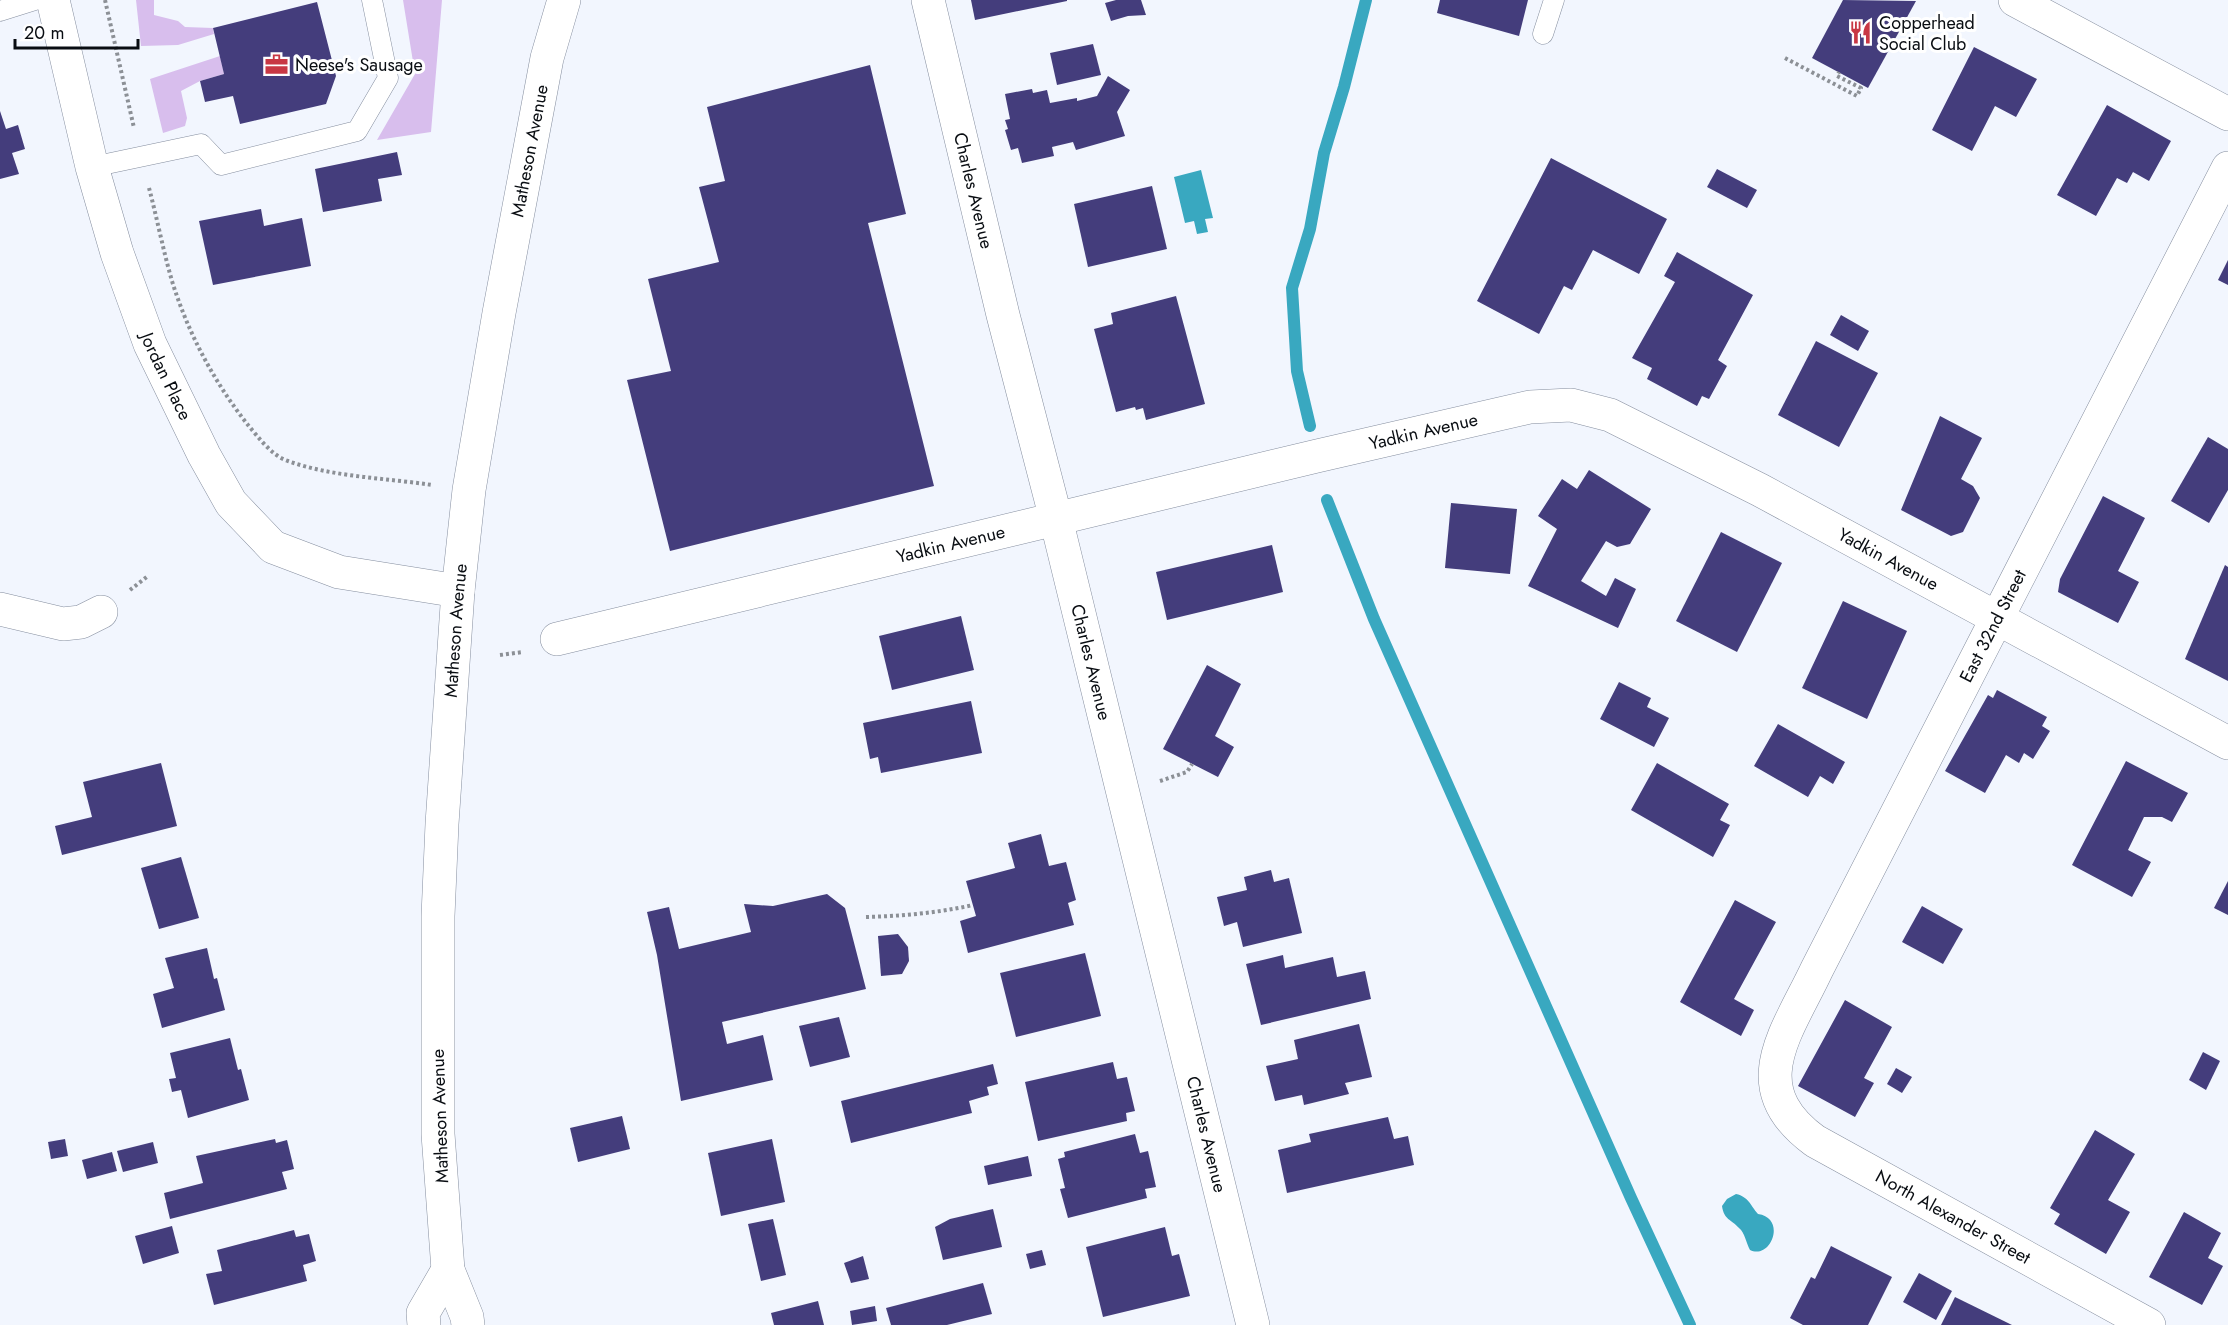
<svg xmlns="http://www.w3.org/2000/svg" width="2228" height="1325" font-family="Jost,sans-serif">
  <style>
    .green { fill: #d8beed }
    .water { fill: #39a8c0 }
    .lines { fill: none; stroke-linecap: round; stroke-linejoin: round }
    .stream { stroke: #39a8c0; stroke-width: 12 }
    .building { fill: #443d7c }
    .lane-casing { stroke: #858e9f; stroke-width: 21 }
    .street-casing { stroke: #858e9f; stroke-width: 34 }
    .secondary-casing { stroke: #858e9f; stroke-width: 34 }
    .path { stroke: #8c9096; stroke-width: 4; stroke-dasharray: 3 3; stroke-linecap: butt }
    .lane { stroke: #fff; stroke-width: 20 }
    .street { stroke: #fff; stroke-width: 33 }
    .secondary { stroke: #fff; stroke-width: 33 }
    .labels { text-anchor: middle; dominant-baseline: central; stroke-width: 6; stroke-linejoin: round; paint-order: stroke }
    .poi-label { font-size: 18px; fill: #090d12; stroke: #fff; text-anchor: start }
    .street-label { font-size: 18px; fill: #090d12; stroke: #fff }
  </style>
  <rect width="100%" height="100%" fill="#f2f6fe"/>
  <g class="green">
    <polygon points="136,0 154,0 154,15 178,21 185,27 213,28 214,34 178,45 141,46"/>
    <polygon points="403,0 442,0 431,132 377,140 415,74"/>
    <polygon points="220,56 224,74 200,81 181,91 187,118 185,126 163,133 150,79"/>
  </g>
  <g class="water">
    <polygon points="1201,170 1213,218 1205,219 1208,232 1197,234 1194,221 1185,223 1174,177"/>
    <path d="M1736,1194c13,3 14,11 22,20 29,4 13,46 -8,36 -4,-7 -5,-17 -11,-22 -8,-9 -15,-8 -17,-22l5,-7z"/>
  </g>
  <g class="lines">
    <g class="stream">
      <polyline points="1310,426 1297,371 1292,288 1310,229 1324,153 1344,87 1366,0"/>
      <polyline points="1327,500 1374,619 1631,1198 1690,1325"/>
    </g>
  </g>
  <g class="building">
    <polygon points="971,0 1067,0 1067,1 975,20"/>
    <polygon points="1116,0 1141,0 1146,15 1128,16 1111,21 1105,3"/>
    <polygon points="1440,0 1528,0 1519,36 1437,13"/>
    <polygon points="1843,0 1916,1 1868,88 1812,58"/>
    <polygon points="317,2 336,76 326,104 240,124 233,96 205,102 200,81 224,74 213,28"/>
    <polygon points="1093,44 1101,75 1057,85 1050,53"/>
    <polygon points="1974,47 2037,79 2016,117 1995,106 1972,151 1932,130"/>
    <polygon points="870,65 906,214 868,223 934,486 670,551 627,380 671,371 648,279 719,262 699,187 725,181 707,107"/>
    <polygon points="1108,76 1130,90 1117,112 1125,136 1076,150 1073,142 1052,147 1054,156 1022,163 1018,148 1011,150 1005,130 1008,129 1005,120 1010,119 1005,94 1032,89 1033,93 1047,90 1050,103 1077,98 1077,101 1097,96"/>
    <polygon points="2107,105 2171,141 2149,181 2133,172 2127,183 2117,178 2096,216 2057,195"/>
    <polygon points="0,111 6,129 18,125 25,149 12,153 19,174 0,179"/>
    <polygon points="397,152 402,175 378,179 382,201 323,212 315,169"/>
    <polygon points="1551,158 1667,219 1639,274 1593,250 1572,290 1564,286 1539,334 1477,301"/>
    <polygon points="1717,169 1757,190 1747,208 1707,187"/>
    <polygon points="1152,186 1167,249 1088,267 1074,204"/>
    <polygon points="261,209 264,226 302,218 311,266 213,285 199,221"/>
    <polygon points="1677,252 1753,295 1718,360 1727,366 1709,399 1702,396 1697,406 1647,379 1652,368 1632,358 1675,282 1664,276"/>
    <polygon points="2228,260 2228,285 2218,280"/>
    <polygon points="1176,296 1205,404 1146,420 1143,408 1136,410 1135,407 1116,412 1094,329 1113,324 1111,313"/>
    <polygon points="1841,315 1869,331 1858,351 1830,335"/>
    <polygon points="1816,341 1878,373 1839,447 1778,415"/>
    <polygon points="1940,416 1982,438 1961,479 1973,486 1980,498 1963,532 1951,536 1901,510"/>
    <polygon points="2208,437 2228,449 2228,490 2209,523 2171,501"/>
    <polygon points="1589,470 1651,509 1630,544 1617,547 1606,541 1581,581 1606,596 1615,578 1636,589 1618,628 1528,586 1557,529 1538,516 1562,479 1577,489"/>
    <polygon points="2103,496 2145,518 2118,571 2139,582 2118,623 2058,592 2060,579"/>
    <polygon points="1451,503 1517,509 1510,574 1445,568"/>
    <polygon points="1721,532 1782,563 1737,652 1676,621"/>
    <polygon points="1272,545 1283,592 1167,620 1156,572"/>
    <polygon points="2225,565 2228,567 2228,681 2185,659"/>
    <polygon points="1843,601 1907,631 1867,719 1802,688"/>
    <polygon points="961,616 974,670 892,690 879,636"/>
    <polygon points="1207,665 1241,684 1215,736 1234,747 1218,777 1163,749"/>
    <polygon points="1619,682 1651,698 1647,707 1669,718 1654,747 1600,719"/>
    <polygon points="1997,690 2047,717 2042,726 2050,731 2033,759 2024,753 2019,763 2006,755 1985,793 1945,771 1988,695 1993,698"/>
    <polygon points="971,701 982,753 881,773 878,757 870,759 863,723"/>
    <polygon points="1778,724 1845,762 1833,784 1820,776 1808,797 1754,766"/>
    <polygon points="2126,761 2188,793 2172,822 2162,817 2144,817 2128,850 2151,862 2132,897 2072,865"/>
    <polygon points="161,763 177,826 62,855 55,826 92,817 83,782"/>
    <polygon points="1657,763 1729,804 1720,820 1730,825 1713,857 1631,810"/>
    <polygon points="1041,834 1049,866 1066,862 1076,900 1068,903 1074,925 968,953 960,921 976,916 966,881 1015,868 1008,843"/>
    <polygon points="181,857 199,918 159,929 141,868"/>
    <polygon points="1271,870 1274,882 1289,878 1302,933 1243,947 1237,922 1224,926 1217,897 1247,890 1244,877"/>
    <polygon points="2228,881 2228,915 2214,908"/>
    <polygon points="827,894 845,908 866,989 722,1022 727,1044 763,1035 773,1080 681,1101 657,955 647,912 669,907 679,949 751,932 744,904 773,906"/>
    <polygon points="1735,900 1776,922 1734,999 1754,1010 1741,1036 1680,1002"/>
    <polygon points="1922,906 1963,929 1943,964 1902,942"/>
    <polygon points="898,934 908,947 909,961 902,974 881,976 878,936"/>
    <polygon points="207,948 214,979 217,978 225,1010 162,1028 153,994 174,988 165,958"/>
    <polygon points="1085,953 1101,1016 1016,1037 1000,973"/>
    <polygon points="1283,955 1285,968 1333,957 1337,977 1365,971 1371,999 1261,1025 1246,964"/>
    <polygon points="1845,1000 1892,1027 1864,1078 1874,1083 1855,1117 1798,1086"/>
    <polygon points="839,1017 850,1057 810,1067 799,1026"/>
    <polygon points="1359,1024 1372,1077 1345,1083 1349,1094 1304,1105 1302,1095 1275,1101 1266,1066 1298,1059 1294,1040"/>
    <polygon points="230,1038 238,1070 241,1069 249,1100 188,1118 181,1090 172,1092 169,1079 176,1078 170,1053"/>
    <polygon points="2203,1052 2220,1061 2206,1090 2189,1080"/>
    <polygon points="1113,1062 1117,1079 1127,1077 1135,1111 1126,1113 1127,1121 1038,1141 1025,1082"/>
    <polygon points="993,1064 998,1084 987,1087 989,1095 969,1101 972,1113 851,1143 841,1101"/>
    <polygon points="1896,1068 1912,1077 1902,1093 1887,1084"/>
    <polygon points="622,1116 630,1149 578,1162 570,1128"/>
    <polygon points="1388,1117 1394,1139 1408,1136 1414,1165 1287,1193 1278,1150 1311,1142 1309,1134"/>
    <polygon points="2095,1130 2135,1154 2108,1200 2130,1212 2106,1254 2054,1224 2060,1214 2050,1208"/>
    <polygon points="1135,1134 1140,1153 1148,1151 1156,1187 1145,1189 1147,1198 1068,1218 1060,1189 1065,1188 1058,1159 1065,1157 1064,1152"/>
    <polygon points="65,1139 68,1156 51,1159 48,1142"/>
    <polygon points="275,1139 276,1143 287,1140 294,1169 282,1172 287,1189 170,1219 164,1193 203,1183 196,1156"/>
    <polygon points="772,1139 785,1202 721,1216 708,1153"/>
    <polygon points="153,1142 158,1163 123,1172 117,1151"/>
    <polygon points="112,1152 117,1171 87,1179 82,1160"/>
    <polygon points="1028,1156 1032,1176 988,1185 984,1166"/>
    <polygon points="993,1209 1002,1247 943,1260 935,1227 950,1219"/>
    <polygon points="2184,1212 2221,1233 2208,1258 2223,1266 2202,1305 2149,1277"/>
    <polygon points="773,1219 786,1275 761,1281 748,1224"/>
    <polygon points="172,1226 179,1253 143,1264 135,1236"/>
    <polygon points="1165,1227 1172,1256 1179,1254 1190,1296 1103,1317 1086,1247"/>
    <polygon points="294,1230 296,1237 309,1234 316,1261 303,1265 307,1281 214,1305 206,1274 222,1271 217,1250"/>
    <polygon points="1831,1246 1892,1277 1868,1325 1803,1325 1790,1318 1811,1277 1815,1279"/>
    <polygon points="1042,1250 1046,1265 1030,1269 1026,1254"/>
    <polygon points="863,1256 869,1279 851,1283 844,1263"/>
    <polygon points="1919,1273 1952,1291 1936,1320 1903,1302"/>
    <polygon points="983,1283 992,1314 947,1325 891,1325 886,1308"/>
    <polygon points="1955,1297 2012,1325 1941,1325"/>
    <polygon points="818,1301 824,1325 774,1325 771,1313"/>
    <polygon points="875,1306 877,1321 852,1325 850,1311"/>
  </g>
  <g class="lines">
    <defs>
      <g id="lane">
        <polyline points="0,11 35,0"/>
        <polyline points="1543,34 1554,0"/>
        <polyline points="92,167 201,144 221,165 357,131 388,78 372,0"/>
      </g>
      <g id="street">
        <path id="s1" d="M928,0l75,315 53,204 197,806"/>
        <polyline points="0,609 63,624 81,622 101,612"/>
        <path id="s2" d="M557,639l760,-183 213,-49 41,-2 39,10 150,75 468,253"/>
        <path id="s3" d="M2149,1325l-334,-184c-74,-54 -28,-108 2,-172l411,-801"/>
      </g>
      <g id="secondary">
        <path id="s4" d="M53,0l39,167 25,86 33,91 54,111 27,48 42,44 66,25 119,19"/>
        <polyline points="2015,0 2228,114"/>
        <polyline points="424,1325 423,1313 448,1270"/>
        <path id="s5" d="M468,1325l-1,-8 -19,-47 -10,-136v-218l4,-92 16,-233 11,-101 30,-177 48,-255 17,-58"/>
      </g>
    </defs>
    <use href="#lane" class="lane-casing"/>
    <use href="#street" class="street-casing"/>
    <use href="#secondary" class="secondary-casing"/>
    <g class="path">
      <polyline points="105,0 134,128"/>
      <polyline points="1785,58 1857,96 1861,88 1837,76 1839,72"/>
      <path d="M149,188c8,30 14,62 23,93 16,52 42,101 76,144 11,13 24,31 40,36 44,16 98,17 144,24"/>
      <polyline points="130,590 148,576"/>
      <polyline points="500,655 523,652"/>
      <polyline points="1160,781 1187,772 1192,764"/>
      <path d="M866,917c36,-1 71,-4 107,-12"/>
    </g>
    <use href="#lane" class="lane"/>
    <use href="#street" class="street"/>
    <use href="#secondary" class="secondary"/>
  </g>
  <defs>
    <symbol id="restaurant-bare" viewBox="-9 -9 18 18"><path d="M-5-6h1v4h1v-4h1v4h1v-4h1v5L-1.5 .5V6h-2V.5L-5-1ZM5-6V6H3V1.5H1.5Q1.5-4 5-6Z" fill="#c83844" stroke="#fff" stroke-width="2.5" paint-order="stroke"/></symbol>
    <symbol id="office-bare" viewBox="-9 -9 18 18"><path d="M-6-3h4V-5.5h4V-3h4V5H-6ZM-1-4.5V-3h2v-1.5ZM-6 0V1H6V0Z" fill="#c83844" stroke="#fff" stroke-width="2.5" paint-order="stroke"/></symbol>
  </defs>
  <g fill-rule="evenodd">
    <use href="#restaurant-bare" x="1844" y="16" width="33" height="33"/>
    <use href="#office-bare" x="260" y="48" width="33" height="33"/>
  </g>
  <g class="labels">
    <g class="poi-label">
      <text x="1879" y="23">Copperhead<tspan x="1879" dy="21">Social Club</tspan></text>
      <text x="295" y="65">Neese's Sausage</text>
    </g>
    <g class="street-label">
      <text stroke="none"><textPath href="#s5" startOffset="1185">Matheson Avenue</textPath></text>
      <text stroke="none"><textPath href="#s1" startOffset="196">Charles Avenue</textPath></text>
      <text stroke="none"><textPath href="#s4" startOffset="394">Jordan Place</textPath></text>
      <text stroke="none"><textPath href="#s2" startOffset="891">Yadkin Avenue</textPath></text>
      <text stroke="none"><textPath href="#s2" startOffset="405">Yadkin Avenue</textPath></text>
      <text stroke="none"><textPath href="#s2" startOffset="1395">Yadkin Avenue</textPath></text>
      <text stroke="none"><textPath href="#s3" startOffset="962">East 32nd Street</textPath></text>
      <text stroke="none"><textPath href="#s5" startOffset="699">Matheson Avenue</textPath></text>
      <text stroke="none"><textPath href="#s1" startOffset="682">Charles Avenue</textPath></text>
      <text transform="translate(440 1116) rotate(-92)">Matheson Avenue</text>
      <text stroke="none"><textPath href="#s1" startOffset="1168">Charles Avenue</textPath></text>
      <text transform="translate(1953 1217) rotate(29)">North Alexander Street</text>
    </g>
  </g>
  <path d="M15 39v9h123v-9" fill="none" stroke="#090d12" stroke-width="3"/>
  <text x="24" y="39" font-size="18" fill="#090d12" stroke="#ffffff" stroke-width="4.5" paint-order="stroke">20 m</text>
</svg>
